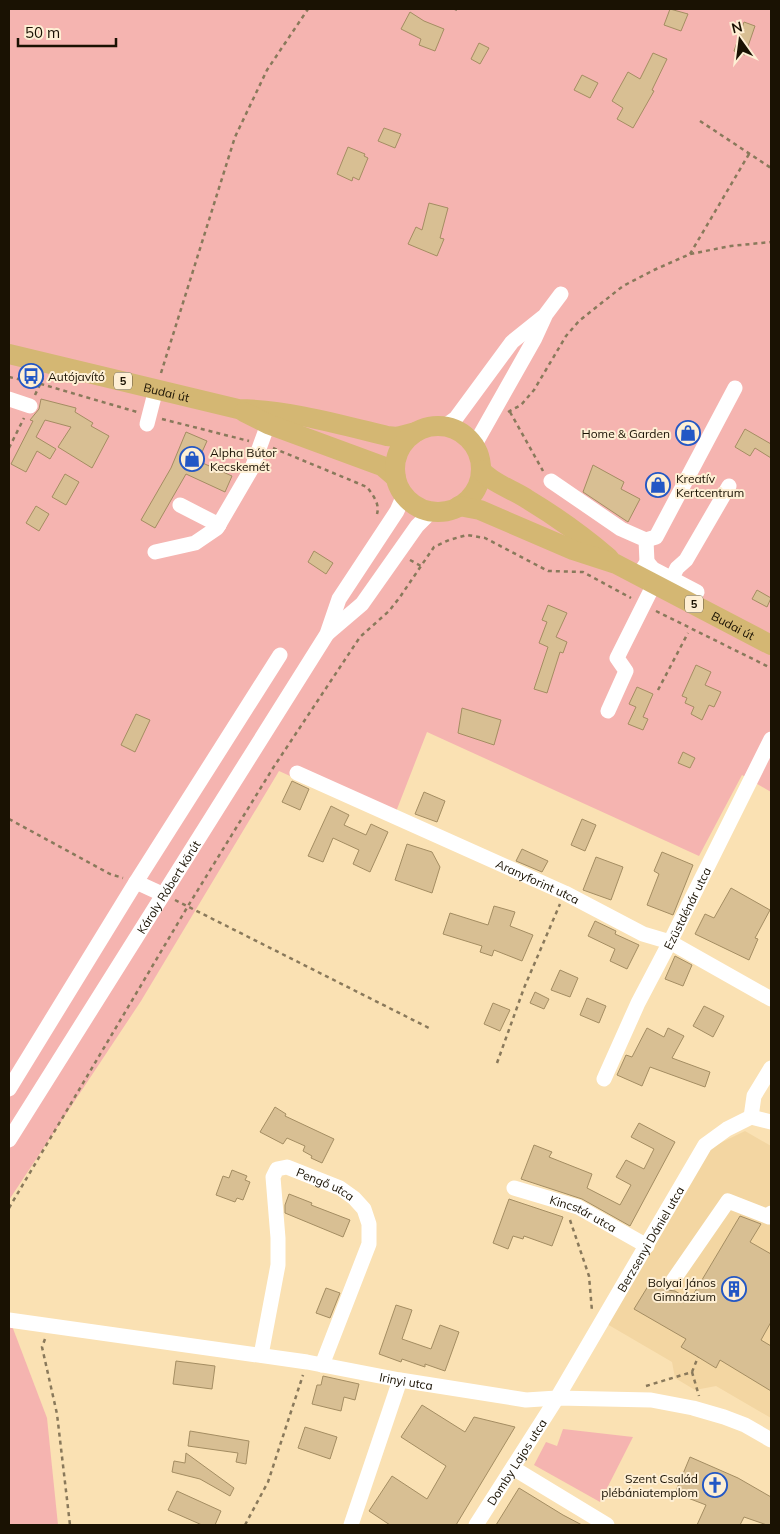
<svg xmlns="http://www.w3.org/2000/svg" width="780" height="1534" font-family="Mulish,sans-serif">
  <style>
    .built { fill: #f3d6a2 }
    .green { fill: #f5b4b0 }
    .building { fill: #d8bf93; stroke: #a48d62 }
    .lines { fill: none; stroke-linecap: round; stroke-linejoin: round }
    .path { stroke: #89795b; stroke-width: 2.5; stroke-dasharray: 4 4; stroke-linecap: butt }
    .minor { stroke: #fff; stroke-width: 15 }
    .major { stroke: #d4b773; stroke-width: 20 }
    .labels { text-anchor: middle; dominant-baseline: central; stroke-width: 4; stroke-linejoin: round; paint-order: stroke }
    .shield { fill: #feefd4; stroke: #5e5442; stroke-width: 1 }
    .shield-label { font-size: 11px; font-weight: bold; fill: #1a1203 }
    .poi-label { font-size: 12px; fill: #1a1203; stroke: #feefd4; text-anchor: start }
    .street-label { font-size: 12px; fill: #1a1203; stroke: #feefd4 }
  </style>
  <rect width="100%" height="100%" fill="#fae1b3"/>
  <polygon class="built" points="745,1131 771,1146 771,1418 716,1386 695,1390 675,1378 672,1362 607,1324 710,1148"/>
  <g class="green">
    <polygon points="9,9 771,9 771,792 742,775 699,856 427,732 392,822 279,771 141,1001 9,1200"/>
    <polygon points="9,1318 47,1418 58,1525 9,1525"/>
    <polygon points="563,1429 633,1437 600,1502 534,1465 546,1442 557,1446"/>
  </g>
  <g class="building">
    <polygon points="670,9 688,14 681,31 664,25"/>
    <polygon points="410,12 424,21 444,29 435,51 419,45 421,39 401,29"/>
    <polygon points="744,22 755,26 745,55 734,51"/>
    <polygon points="479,43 489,48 480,64 471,59"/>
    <polygon points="653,53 667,59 652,90 654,91 633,128 617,119 623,108 612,101 628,72 640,79"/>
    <polygon points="582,75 598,83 590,98 574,90"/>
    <polygon points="384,128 401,134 395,148 378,141"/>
    <polygon points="348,147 365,154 364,156 368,158 359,180 353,177 352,181 337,174"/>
    <polygon points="429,203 448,208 440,238 444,239 437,256 408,244 416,227 422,230"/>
    <polygon points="41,399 76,408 75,412 93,423 91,426 109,436 92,468 58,447 71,427 45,420 36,437 56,449 50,459 37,451 26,472 11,464 33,421 30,420 39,409"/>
    <polygon points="745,429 771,444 771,458 755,448 750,456 735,447"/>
    <polygon points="186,432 207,441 198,461 232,476 225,492 186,474 155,528 141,520 171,468"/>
    <polygon points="593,465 624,482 621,489 640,499 628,522 583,492"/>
    <polygon points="65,474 79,482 66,505 52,497"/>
    <polygon points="36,506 49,514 39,531 26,523"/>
    <polygon points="314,551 333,563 326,574 308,562"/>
    <polygon points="757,590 771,598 767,607 752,599"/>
    <polygon points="548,605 567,613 556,637 567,642 563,653 560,652 547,693 534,689 548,647 539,643 547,622 542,620"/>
    <polygon points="696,665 711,672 705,685 721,692 714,707 709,705 702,720 691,714 694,707 685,703 687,698 682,696"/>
    <polygon points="637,687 653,694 643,717 648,719 643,730 628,724 636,707 629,704"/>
    <polygon points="462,708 501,720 494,745 458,733"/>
    <polygon points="136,714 150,720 135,752 121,745"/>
    <polygon points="683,752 695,758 690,768 678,763"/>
    <polygon points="292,781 309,789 300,810 282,802"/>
    <polygon points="424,792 445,801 437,822 415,814"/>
    <polygon points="331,806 349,815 344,825 366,835 371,824 388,832 370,872 353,864 359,850 333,838 323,862 308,856"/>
    <polygon points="582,819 596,825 585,851 571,845"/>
    <polygon points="407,844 432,852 440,867 432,893 395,880"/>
    <polygon points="522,849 548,861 542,872 516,861"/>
    <polygon points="662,852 693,865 673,915 647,905 659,874 654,871"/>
    <polygon points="596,857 623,867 611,900 583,890"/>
    <polygon points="731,888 770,910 755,938 758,939 749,960 695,934 705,914 714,918"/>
    <polygon points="494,906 515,912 510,926 533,935 522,961 494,950 492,956 480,952 482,946 443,934 450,913 488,925"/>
    <polygon points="595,921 616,931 615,934 639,945 627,969 610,961 615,949 588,936"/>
    <polygon points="675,956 692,965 683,986 665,979"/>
    <polygon points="560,970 578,978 570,997 551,990"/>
    <polygon points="535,992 549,999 544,1009 530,1003"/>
    <polygon points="587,998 606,1006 599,1023 580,1015"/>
    <polygon points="493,1003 510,1010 500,1031 484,1024"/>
    <polygon points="704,1006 724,1016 713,1037 693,1026"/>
    <polygon points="647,1028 664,1037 668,1028 684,1036 672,1058 710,1072 705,1087 650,1067 642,1086 617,1075 626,1055 632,1057"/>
    <polygon points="275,1107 286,1114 285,1116 334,1139 322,1163 311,1158 312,1156 303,1151 305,1146 287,1138 283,1144 260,1132"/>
    <polygon points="639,1123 675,1142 630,1226 582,1199 521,1179 534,1145 552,1152 549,1157 592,1174 587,1188 620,1205 631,1185 616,1177 626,1160 644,1169 654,1149 631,1137"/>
    <polygon points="232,1170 247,1176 245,1180 250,1182 243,1200 237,1198 235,1202 216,1195 223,1176 229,1178"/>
    <polygon points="289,1194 312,1203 311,1205 350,1220 343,1237 285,1213 285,1205"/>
    <polygon points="509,1199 563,1217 552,1246 524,1236 523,1239 513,1236 508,1249 493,1243"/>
    <polygon points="740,1216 761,1224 750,1242 771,1254 771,1322 761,1340 771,1346 771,1391 720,1360 716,1368 698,1357 681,1347 686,1339 634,1309 653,1278 663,1284 667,1290 675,1291 690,1300"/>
    <polygon points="326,1288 340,1293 330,1318 316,1313"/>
    <polygon points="396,1305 412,1310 402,1339 431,1349 440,1325 459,1332 445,1371 425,1364 425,1367 402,1359 401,1362 379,1354"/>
    <polygon points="176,1361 215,1366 212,1389 173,1384"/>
    <polygon points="323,1376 359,1384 355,1400 344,1397 341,1411 312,1404 317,1385 321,1385"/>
    <polygon points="422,1405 465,1432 474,1417 515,1427 456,1525 390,1525 369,1511 392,1476 427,1499 446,1466 401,1437"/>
    <polygon points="305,1427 337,1437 330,1459 298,1448"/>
    <polygon points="190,1431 249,1441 246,1464 236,1462 238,1453 188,1446"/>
    <polygon points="186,1453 234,1488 230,1496 200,1479 172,1472 174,1461 185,1463"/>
    <polygon points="690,1457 738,1478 771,1497 771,1525 767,1525 744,1517 740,1525 697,1525 706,1505 675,1493"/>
    <polygon points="519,1488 563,1515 582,1525 496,1525"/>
    <polygon points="177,1491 221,1511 215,1525 202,1525 168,1510"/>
  </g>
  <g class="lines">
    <g class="path">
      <polyline points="455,9 457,10"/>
      <polyline points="700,121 771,168"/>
      <polyline points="690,254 749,154"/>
      <polyline points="161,373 235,137 267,70 308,9"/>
      <polyline points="9,377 41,384 137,412"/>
      <polyline points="35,395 43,378"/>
      <polyline points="508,412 521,405 534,390 566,336 579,321 623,286 654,270 690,254 731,246 771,242"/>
      <polyline points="510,412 543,471"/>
      <polyline points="162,419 249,441"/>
      <polyline points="9,448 24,418"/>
      <path d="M273,448l94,39c6,8 13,17 10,27"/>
      <polyline points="410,560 421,566 434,547 449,540 467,535 485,538 548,571 583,572 631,598"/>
      <polyline points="656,611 771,668"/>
      <polyline points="658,690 688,633"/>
      <polyline points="9,819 110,874 123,878"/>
      <polyline points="175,900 431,1029"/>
      <polyline points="497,1063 524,988 560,904"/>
      <polyline points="9,1208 188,906 273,768 360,637 389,611 400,597 421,566"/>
      <polyline points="570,1220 589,1276 592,1311"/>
      <polyline points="45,1339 42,1347 57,1414 70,1525"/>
      <polyline points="692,1372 699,1396"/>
      <polyline points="646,1386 692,1372 698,1357"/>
      <polyline points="245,1525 268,1482 303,1375"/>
    </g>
    <g class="minor">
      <polyline points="9,399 30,406"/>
      <polyline points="147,424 156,389"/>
      <polyline points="445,426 456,418 512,342 543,317"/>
      <polyline points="474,446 535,338 546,314 561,294"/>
      <polyline points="551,481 621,529 646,540 647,562 638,576"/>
      <polyline points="180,505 219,525"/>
      <polyline points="646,540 656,537 735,388"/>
      <polyline points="155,552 195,543 217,528 252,468 268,424"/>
      <polyline points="647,562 653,569 697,592"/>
      <polyline points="666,590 677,568 686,560 729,486"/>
      <polyline points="328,633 362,604 417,526 432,511"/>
      <polyline points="608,711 626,671 617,658 654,584"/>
      <path id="s1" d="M297,773l268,120 78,41 27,8 101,57"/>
      <polyline points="162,894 136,882 280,655"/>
      <path id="s2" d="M604,1079l34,-76 32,-61 101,-203"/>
      <polyline points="9,1089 136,882"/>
      <polyline points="751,1117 754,1096 771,1068"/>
      <path id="s3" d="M9,1140l318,-506 12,-35 58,-88 7,-16"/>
      <path id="s4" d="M514,1188l64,19 69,39"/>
      <polyline points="672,1282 728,1201 769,1217 771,1213"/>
      <path id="s5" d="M9,1320l298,42 93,18 126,20 31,-2 94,2 42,8 31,9 21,8 26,15"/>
      <path id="s6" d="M261,1355l17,-90v-27l-5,-61 4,-8 10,-2 53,21 14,10 10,11 5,15v20l-47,121"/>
      <polyline points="513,1468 607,1525"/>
      <polyline points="351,1525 400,1380"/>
      <path id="s7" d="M476,1525l81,-127 148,-253 22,-16 24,-12 20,5"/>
    </g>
    <g class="major">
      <path id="s8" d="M9,354l229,55c51,1 100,15 149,27l10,1 19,-5"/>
      <polyline points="244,412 268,424 382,466 396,478"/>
      <circle cx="438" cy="469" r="43"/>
      <path d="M481,470c12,14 31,19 46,29 30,18 55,36 82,59"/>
      <path id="s9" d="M459,506l21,4 93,40 43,14 155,81"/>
    </g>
  </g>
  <defs>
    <symbol id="bus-ring" viewBox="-11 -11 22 22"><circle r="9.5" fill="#feefd4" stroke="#2357c5" stroke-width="1.5"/><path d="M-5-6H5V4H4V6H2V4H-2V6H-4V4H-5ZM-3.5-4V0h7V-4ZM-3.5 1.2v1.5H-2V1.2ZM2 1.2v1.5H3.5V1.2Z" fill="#2357c5"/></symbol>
    <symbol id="shop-ring" viewBox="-11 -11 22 22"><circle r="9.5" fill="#feefd4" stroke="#2357c5" stroke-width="1.5"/><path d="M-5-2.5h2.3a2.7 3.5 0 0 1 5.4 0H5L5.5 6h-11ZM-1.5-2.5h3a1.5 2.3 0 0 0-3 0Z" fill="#2357c5"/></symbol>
    <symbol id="building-ring" viewBox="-11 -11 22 22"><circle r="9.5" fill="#feefd4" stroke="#2357c5" stroke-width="1.5"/><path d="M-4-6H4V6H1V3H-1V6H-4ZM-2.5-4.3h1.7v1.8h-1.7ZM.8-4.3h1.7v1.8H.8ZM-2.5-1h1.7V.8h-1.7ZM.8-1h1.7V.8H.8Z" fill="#2357c5"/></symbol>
    <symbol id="church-ring" viewBox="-11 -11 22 22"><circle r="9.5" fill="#feefd4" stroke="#2357c5" stroke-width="1.5"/><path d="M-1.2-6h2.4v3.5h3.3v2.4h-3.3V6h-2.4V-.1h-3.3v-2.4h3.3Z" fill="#2357c5"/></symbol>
  </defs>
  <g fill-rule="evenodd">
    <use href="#bus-ring" x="17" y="362" width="28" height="28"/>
    <use href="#shop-ring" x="674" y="419" width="28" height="28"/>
    <use href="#shop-ring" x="178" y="445" width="28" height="28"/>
    <use href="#shop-ring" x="644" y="471" width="28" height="28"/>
    <use href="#building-ring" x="720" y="1275" width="28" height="28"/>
    <use href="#church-ring" x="701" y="1471" width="28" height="28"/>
  </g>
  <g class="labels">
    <g class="shield">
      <rect x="114" y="372.5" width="18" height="17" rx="4"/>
      <rect x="685" y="595.5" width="18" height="17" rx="4"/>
    </g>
    <g class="shield-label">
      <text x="123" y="381">5</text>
      <text x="694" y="604">5</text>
    </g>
    <g class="poi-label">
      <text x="48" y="376">Autójavító</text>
      <text x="670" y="433" text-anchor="end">Home &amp; Garden</text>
      <text x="210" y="452">Alpha Bútor<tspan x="210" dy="14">Kecskemét</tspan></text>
      <text x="676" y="478">Kreatív<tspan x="676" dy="14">Kertcentrum</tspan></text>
      <text x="716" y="1282" text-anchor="end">Bolyai János<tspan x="716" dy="14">Gimnázium</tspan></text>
      <text x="698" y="1478" text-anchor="end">Szent Család<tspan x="698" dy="14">plébániatemplom</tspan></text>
    </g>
    <g class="street-label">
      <text stroke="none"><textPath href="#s8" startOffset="162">Budai út</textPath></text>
      <text stroke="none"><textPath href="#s9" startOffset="300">Budai út</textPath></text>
      <text stroke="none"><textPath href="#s1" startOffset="264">Aranyforint utca</textPath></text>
      <text stroke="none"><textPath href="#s3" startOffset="299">Károly Róbert körút</textPath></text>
      <text stroke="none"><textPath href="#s2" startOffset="190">Ezüstdénár utca</textPath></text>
      <text stroke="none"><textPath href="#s6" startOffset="241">Pengő utca</textPath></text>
      <text stroke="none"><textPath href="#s4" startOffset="74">Kincstár utca</textPath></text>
      <text stroke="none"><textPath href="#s7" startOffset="335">Berzsenyi Dániel utca</textPath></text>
      <text stroke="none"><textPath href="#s5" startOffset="402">Irinyi utca</textPath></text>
      <text stroke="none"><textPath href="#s7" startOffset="75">Domby Lajos utca</textPath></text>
    </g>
  </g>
  <rect width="780" height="1534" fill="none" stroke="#1a1203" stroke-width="20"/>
  <g transform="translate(740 40) rotate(346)" stroke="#feefd4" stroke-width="4" paint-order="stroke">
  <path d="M0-4L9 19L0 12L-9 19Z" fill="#1a1203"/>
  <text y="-8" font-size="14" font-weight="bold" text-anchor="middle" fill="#1a1203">N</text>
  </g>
  <path d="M18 38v8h98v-8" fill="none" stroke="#1a1203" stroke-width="2.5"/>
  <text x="25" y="38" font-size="15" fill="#1a1203" stroke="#feefd4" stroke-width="4" paint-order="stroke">50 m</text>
</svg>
